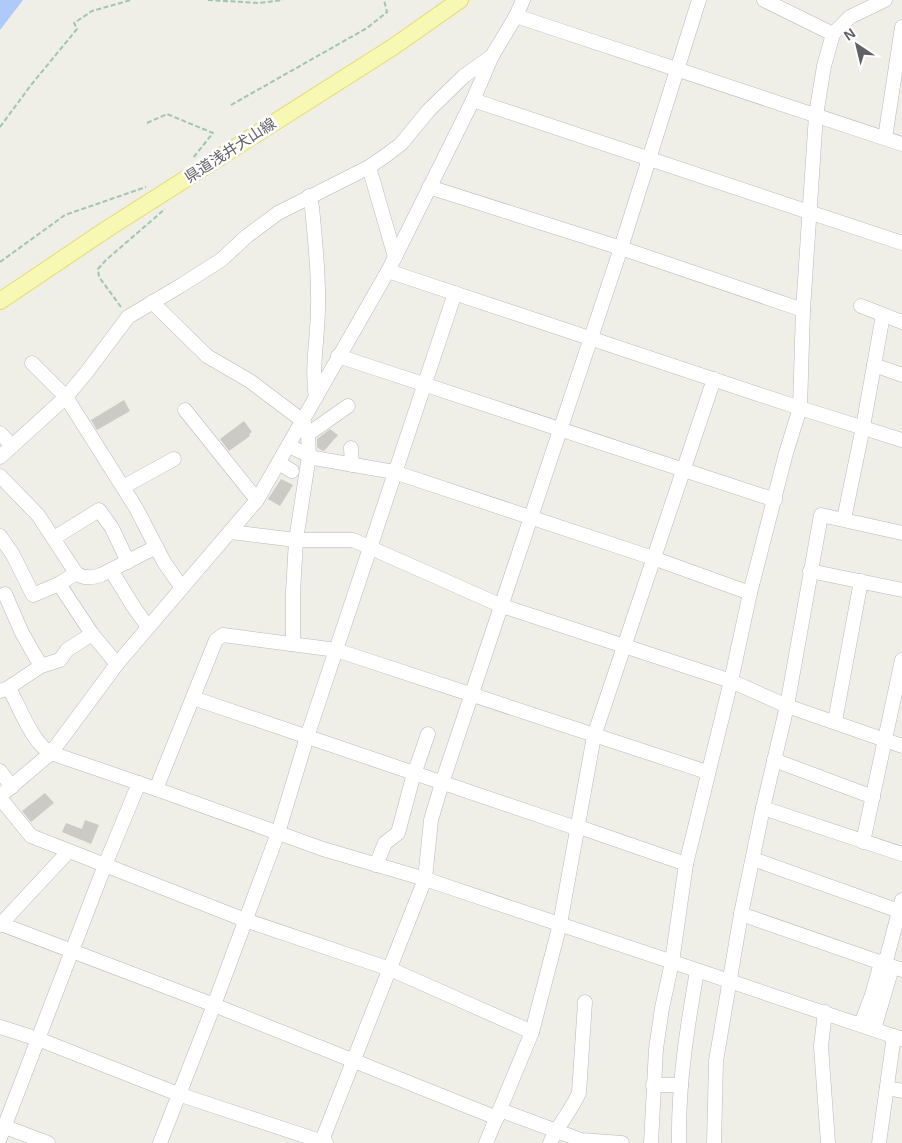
<svg xmlns="http://www.w3.org/2000/svg" width="902" height="1143" font-family="Arial,'Noto Sans JP',sans-serif">
  <style>
    .water { fill: #afcaf8 }
    .building { fill: #cbcac4 }
    .lines { fill: none; stroke-linecap: round; stroke-linejoin: round }
    .minor-casing { stroke: #b7b8bd; stroke-width: 15 }
    .major-casing { stroke: #e6db6a; stroke-width: 18 }
    .path { stroke: #a0c5b2; stroke-width: 2; stroke-dasharray: 5 2.5; stroke-linecap: butt }
    .minor { stroke: #fff; stroke-width: 14 }
    .major { stroke: #f7f8b3; stroke-width: 16 }
    .labels { text-anchor: middle; dominant-baseline: central; stroke-width: 5; stroke-linejoin: round; paint-order: stroke }
    .street-label { font-size: 15px; fill: #5f6166; stroke: #fff }
  </style>
  <rect width="100%" height="100%" fill="#efefe7"/>
  <polygon class="water" points="0,0 23,0 0,30"/>
  <g class="building">
    <polygon points="124,400 130,411 97,430 91,420"/>
    <polygon points="244,421 252,432 249,434 250,436 229,451 220,439"/>
    <polygon points="330,429 338,435 324,451 321,450 317,447 317,439"/>
    <polygon points="281,479 293,485 280,506 268,499"/>
    <polygon points="45,793 54,803 31,822 22,811"/>
    <polygon points="85,820 99,825 91,844 62,832 66,823 82,829"/>
  </g>
  <g class="lines">
    <defs>
      <g id="minor">
        <polyline points="764,0 833,34"/>
        <polyline points="516,16 902,144"/>
        <polyline points="473,100 902,243"/>
        <polyline points="885,138 902,27"/>
        <polyline points="369,167 395,257"/>
        <polyline points="429,187 621,248 803,310"/>
        <path d="M309,196l3,11c3,33 7,66 6,100 0,31 -7,60 -2,91"/>
        <polyline points="388,271 800,408 902,440"/>
        <polyline points="152,302 207,356 250,381 303,421 308,434 309,456 296,540 293,592 293,644"/>
        <polyline points="861,306 902,322"/>
        <polyline points="338,356 775,500"/>
        <polyline points="32,363 66,397 136,508 164,562 182,588"/>
        <polyline points="874,365 902,375"/>
        <polyline points="185,410 257,500"/>
        <polyline points="0,433 12,446"/>
        <polyline points="308,434 348,406"/>
        <polyline points="289,446 314,458 394,472 653,558 750,593"/>
        <polyline points="351,448 352,465"/>
        <polyline points="0,457 66,397 86,373 128,317 180,286 221,260 247,236 278,213 369,167 385,156 401,144 429,110 464,76 492,56"/>
        <polyline points="279,463 292,471"/>
        <path d="M0,476l38,39 38,58c7,6 16,5 25,2l55,-28"/>
        <polyline points="123,487 174,459"/>
        <polyline points="844,519 863,427 883,315"/>
        <polyline points="231,532 296,540 353,540 502,606 731,681 787,706 902,746"/>
        <polyline points="0,536 13,555 33,595 59,584 76,573"/>
        <polyline points="54,538 99,510 112,528 128,562"/>
        <polyline points="111,570 133,606 148,627"/>
        <polyline points="810,571 902,590"/>
        <polyline points="59,584 92,634 117,664"/>
        <polyline points="5,594 22,633 41,666"/>
        <polyline points="8,688 41,666 60,660 67,650 92,634"/>
        <path d="M0,691l8,-3 3,4c9,17 23,53 40,61l105,36 167,60 102,30 477,160"/>
        <polyline points="193,698 579,829 582,828 686,864"/>
        <polyline points="835,721 861,581"/>
        <polyline points="774,760 873,797"/>
        <polyline points="0,771 12,787"/>
        <polyline points="156,789 216,640 223,635 329,649 342,652 707,772"/>
        <polyline points="0,796 51,753 117,664 257,500 388,271 473,100 492,56 516,16 523,0"/>
        <polyline points="0,798 31,836 245,920 390,969 532,1032"/>
        <polyline points="763,808 902,854"/>
        <polyline points="863,842 902,660"/>
        <polyline points="753,859 899,911"/>
        <polyline points="376,865 385,843 398,833 413,777 428,734"/>
        <polyline points="741,914 902,970"/>
        <polyline points="1,924 214,1005 497,1118"/>
        <polyline points="0,925 68,852"/>
        <polyline points="825,1012 821,1046 828,1143"/>
        <polyline points="861,1024 872,995 881,963 887,957 902,900"/>
        <polyline points="0,1027 38,1039 178,1094 326,1143"/>
        <polyline points="874,1029 892,968"/>
        <polyline points="653,1085 681,1085"/>
        <polyline points="887,1088 902,1091"/>
        <polyline points="500,1110 581,1140 622,1143"/>
        <polyline points="0,1125 48,1143"/>
        <polyline points="0,1138 105,865 139,783"/>
        <polyline points="160,1143 214,1005 278,833 307,737 455,293"/>
        <polyline points="321,1143 425,879 431,820 442,783 621,248 699,0"/>
        <polyline points="486,1143 532,1032 560,924 594,736 714,379"/>
        <path d="M550,1143c8,-18 21,-32 29,-50l6,-91"/>
        <polyline points="651,1143 656,1049 662,1008 672,962 686,864 731,681 750,593 786,453 800,408 803,310 816,115 824,66 833,34 850,17 885,0"/>
        <path d="M679,1143c-1,-58 8,-115 18,-172"/>
        <polyline points="714,1143 716,1061 741,914 763,808 787,706 821,515 902,533"/>
        <polyline points="879,1143 894,1036"/>
      </g>
      <polyline id="major" points="0,301 107,229 393,47 460,0"/>
    </defs>
    <use href="#minor" class="minor-casing"/>
    <use href="#major" class="major-casing"/>
    <g class="path">
      <polyline points="208,0 259,3 283,0"/>
      <polyline points="231,105 367,28 387,12 384,0"/>
      <polyline points="147,123 167,114 213,133 193,158"/>
      <polyline points="0,127 31,85 77,29 74,23 92,11 131,0"/>
      <polyline points="0,262 65,215 146,187"/>
      <polyline points="121,307 99,277 98,269 106,260 165,209"/>
    </g>
    <use href="#minor" class="minor"/>
    <use href="#major" class="major"/>
  </g>
  <g class="labels">
    <g class="street-label">
      <text transform="translate(230 150) rotate(-33)">県道浅井犬山線</text>
    </g>
  </g>
  <g transform="translate(857 45) rotate(325)" stroke="#ffffff" stroke-width="4" paint-order="stroke">
  <path d="M0-4L9 19L0 12L-9 19Z" fill="#5f6166"/>
  <text y="-8" font-size="14" font-weight="bold" text-anchor="middle" fill="#5f6166">N</text>
  </g>
</svg>
